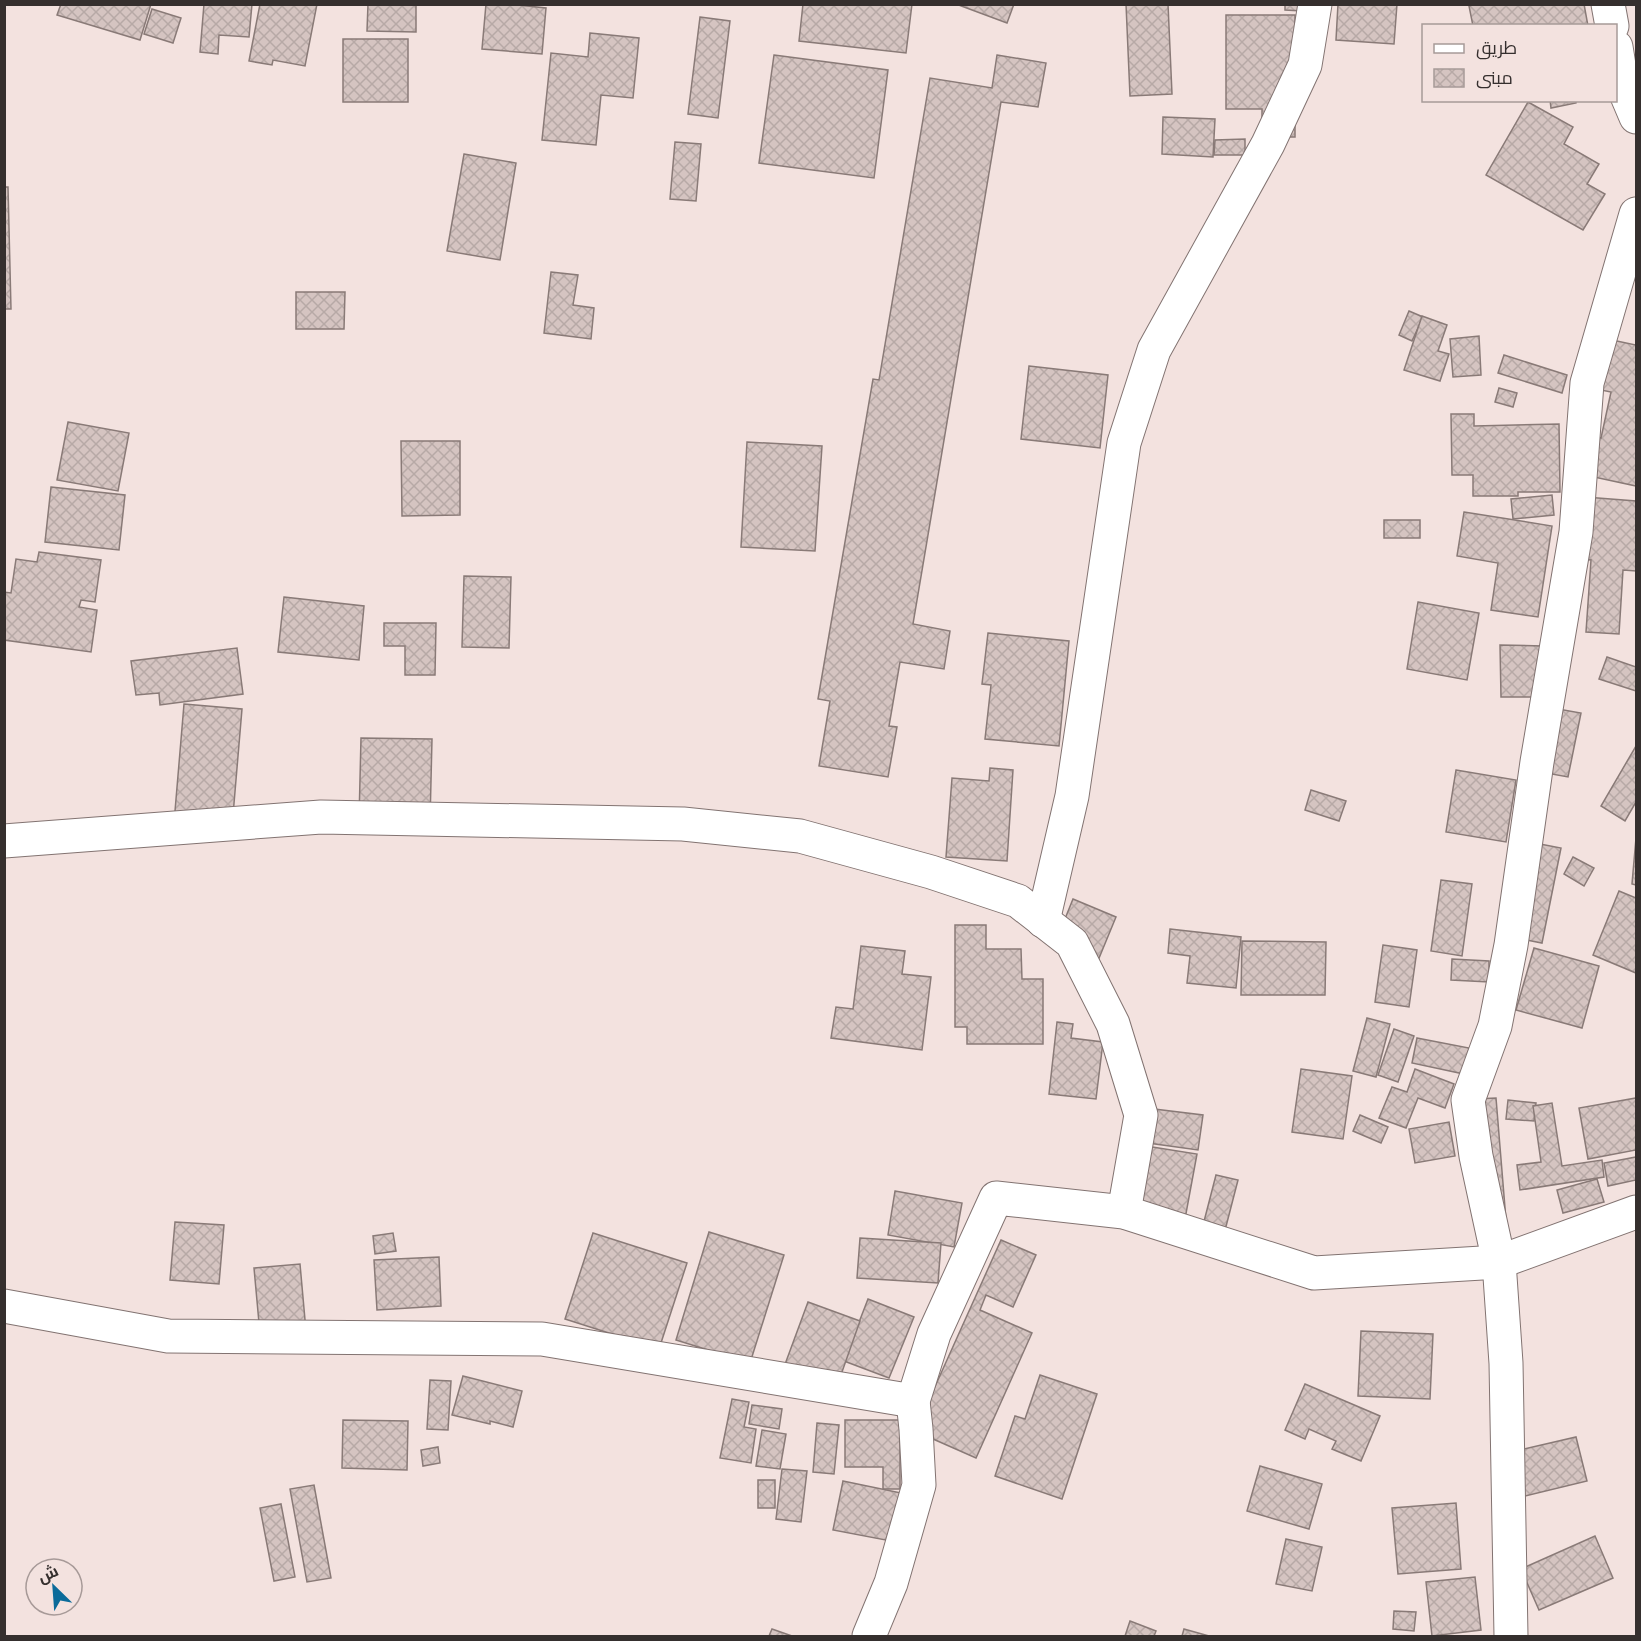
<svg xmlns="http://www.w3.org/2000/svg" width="1641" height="1641" font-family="Figtree,Cairo,sans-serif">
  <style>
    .building { fill: url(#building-cross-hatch); stroke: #897a77; stroke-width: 1.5 }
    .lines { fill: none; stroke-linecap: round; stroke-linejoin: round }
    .minor-casing { stroke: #827371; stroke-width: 35 }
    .minor { stroke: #fff; stroke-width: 33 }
  </style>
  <defs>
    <pattern id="building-cross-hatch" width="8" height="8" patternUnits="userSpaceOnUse" patternTransform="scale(1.5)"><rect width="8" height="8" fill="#d5c4c1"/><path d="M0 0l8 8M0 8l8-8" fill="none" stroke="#b7a9a6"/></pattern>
  </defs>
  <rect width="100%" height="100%" fill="#f3e2df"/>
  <g class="building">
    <polygon points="61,4 151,4 140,40 57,15"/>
    <polygon points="204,4 252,4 249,37 219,35 218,54 200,52"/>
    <polygon points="260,4 317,4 305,66 273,60 272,65 249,61"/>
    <polygon points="368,4 416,4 416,32 367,31"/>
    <polygon points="486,4 507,4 546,8 542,54 482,49"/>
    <polygon points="803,4 912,4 906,53 799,41"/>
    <polygon points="956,4 1014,4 1007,23"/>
    <polygon points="1126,4 1168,4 1172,94 1130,96"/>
    <polygon points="1285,4 1302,4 1302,11 1285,10"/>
    <polygon points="1338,4 1397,4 1394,44 1336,40"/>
    <polygon points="1476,4 1584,4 1588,26 1473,26 1469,6"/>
    <polygon points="152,9 181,18 173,43 144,34"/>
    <polygon points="1226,15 1295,15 1295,137 1262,137 1262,109 1226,109"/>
    <polygon points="700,17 730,21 718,118 688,114"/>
    <polygon points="590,33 639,38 633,98 601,95 596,145 542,140 551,53 588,57"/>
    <rect x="343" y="39" width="65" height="63"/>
    <polygon points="774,55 888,70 874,178 759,163"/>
    <polygon points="997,55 1046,63 1038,107 1001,102 913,624 950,631 944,669 900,662 889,726 897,727 888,777 819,766 830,701 818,699 873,379 879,380 930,78 992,88"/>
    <polygon points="1550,100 1576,100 1576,103 1551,108"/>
    <polygon points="1528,102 1573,127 1564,144 1599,164 1587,184 1605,194 1583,230 1486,175"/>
    <polygon points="1163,117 1215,119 1213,157 1162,154"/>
    <polygon points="1245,139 1245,155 1214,155 1215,140"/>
    <polygon points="675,142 701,144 696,201 670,199"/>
    <polygon points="464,154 516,163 500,260 447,251"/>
    <polygon points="4,187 8,187 11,309 4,309"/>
    <polygon points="551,272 578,275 573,305 594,308 591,339 544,333"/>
    <polygon points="296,292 345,292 344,329 296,329"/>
    <polygon points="1409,311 1423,317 1412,341 1399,335"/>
    <polygon points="1422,316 1447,325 1438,351 1449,354 1440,381 1404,370"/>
    <polygon points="1479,336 1481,375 1453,377 1450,339"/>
    <polygon points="1612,340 1636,345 1636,486 1580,474 1588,435 1601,438 1611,392 1601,390"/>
    <polygon points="1504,355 1567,375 1562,393 1498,373"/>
    <polygon points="1029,366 1108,375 1100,448 1021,439"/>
    <polygon points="1499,388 1517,393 1513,407 1495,402"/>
    <polygon points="1451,414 1474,414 1474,426 1559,424 1560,492 1518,492 1518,496 1473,496 1473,475 1452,475"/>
    <polygon points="68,422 129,433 118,491 57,480"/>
    <polygon points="401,441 460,441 460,515 402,516"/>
    <polygon points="747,442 822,446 815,551 741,547"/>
    <polygon points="51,487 125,495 119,550 45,542"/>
    <polygon points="1552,495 1554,515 1513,519 1511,499"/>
    <polygon points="1585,497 1636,501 1636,571 1623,570 1619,634 1586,632 1591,560 1581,559"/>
    <polygon points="1464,512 1552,526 1538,617 1491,610 1498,563 1457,556"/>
    <rect x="1384" y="520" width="36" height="18"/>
    <polygon points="39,552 101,560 95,602 81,600 79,607 97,610 91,652 4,640 4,592 11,593 16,559 37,562"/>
    <polygon points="464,576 511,577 509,648 462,647"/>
    <polygon points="284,597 364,606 359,660 278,652"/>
    <polygon points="1418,602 1479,613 1467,680 1407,669"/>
    <polygon points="384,623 436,623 435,675 405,675 405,646 384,646"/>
    <polygon points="988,633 1069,641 1059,746 985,739 991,685 982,684"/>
    <polygon points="1500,645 1543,646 1543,697 1501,697"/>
    <polygon points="237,648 243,694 160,705 159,693 136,695 131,661"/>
    <polygon points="1607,657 1636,667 1636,691 1599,679"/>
    <polygon points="184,704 242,709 232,827 174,823"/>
    <polygon points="1558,709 1581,713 1568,777 1546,773"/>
    <polygon points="361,738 432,739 430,822 359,820"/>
    <polygon points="1636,746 1636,802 1625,821 1601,806"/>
    <polygon points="990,768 1013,770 1007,861 946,857 952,778 989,781"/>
    <polygon points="1456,770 1516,780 1506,842 1446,832"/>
    <polygon points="1311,790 1346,801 1339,821 1305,810"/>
    <polygon points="1636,838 1636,885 1632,884"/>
    <polygon points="1540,844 1561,848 1542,943 1521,939"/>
    <polygon points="1573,857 1594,868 1584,886 1564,874"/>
    <polygon points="1441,880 1472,884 1462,956 1431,951"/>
    <polygon points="1619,891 1636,898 1636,973 1593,955"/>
    <polygon points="1073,899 1116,917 1097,963 1054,946"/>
    <polygon points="955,925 986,925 986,949 1021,949 1022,979 1043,979 1043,1044 967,1044 967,1027 955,1027"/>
    <polygon points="1170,929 1241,937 1236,988 1187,983 1190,956 1168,953"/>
    <polygon points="1242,941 1326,942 1325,995 1241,995"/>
    <polygon points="1383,945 1417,950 1409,1007 1375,1002"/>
    <polygon points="861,946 905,951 902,974 931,977 922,1050 831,1038 836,1007 853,1009"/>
    <polygon points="1534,948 1599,966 1582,1028 1516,1010"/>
    <polygon points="1452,959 1489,961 1489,982 1451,980"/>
    <polygon points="1367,1018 1390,1024 1376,1077 1353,1071"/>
    <polygon points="1057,1022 1073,1024 1071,1038 1103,1042 1096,1099 1049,1094"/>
    <polygon points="1394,1029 1414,1036 1398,1082 1378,1075"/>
    <polygon points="1417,1038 1469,1048 1464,1074 1412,1063"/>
    <polygon points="1301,1069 1352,1076 1343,1139 1292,1132"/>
    <polygon points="1415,1069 1454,1084 1445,1108 1418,1098 1406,1128 1379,1118 1392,1087 1407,1092"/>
    <polygon points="1496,1098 1506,1220 1475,1099"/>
    <polygon points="1636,1098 1636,1150 1588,1159 1579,1108"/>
    <polygon points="1508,1100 1536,1103 1534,1121 1506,1119"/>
    <polygon points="1552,1103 1562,1166 1602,1160 1604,1177 1520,1190 1517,1165 1541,1162 1533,1106"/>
    <polygon points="1146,1108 1203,1115 1198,1150 1141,1142"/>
    <polygon points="1360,1115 1388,1127 1381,1143 1353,1131"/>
    <polygon points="1449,1122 1455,1156 1415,1163 1409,1129"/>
    <polygon points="1146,1146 1197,1154 1185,1219 1135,1211"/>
    <polygon points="1636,1157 1636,1180 1608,1186 1604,1163"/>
    <polygon points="1216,1175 1238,1180 1223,1238 1201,1233"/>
    <polygon points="1597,1179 1604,1202 1563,1213 1557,1190"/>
    <polygon points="895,1191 962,1203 954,1247 888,1235"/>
    <polygon points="175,1222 224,1225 219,1284 170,1280"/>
    <polygon points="709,1232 784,1255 750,1363 676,1340"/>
    <polygon points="393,1233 396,1251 375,1254 373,1236"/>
    <polygon points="593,1233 687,1263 659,1349 565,1319"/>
    <polygon points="860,1238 941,1243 938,1283 857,1278"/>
    <polygon points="1001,1240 1036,1255 1013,1307 986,1295 980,1310 1032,1333 976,1458 915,1431"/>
    <polygon points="439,1257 441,1306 377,1310 374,1260"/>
    <polygon points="300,1264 307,1342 261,1345 254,1268"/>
    <polygon points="868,1299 914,1317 889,1378 844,1361"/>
    <polygon points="808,1302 860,1321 837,1386 784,1367"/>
    <polygon points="1361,1331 1433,1334 1430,1399 1358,1396"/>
    <polygon points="1040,1375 1097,1394 1062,1499 995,1476 1015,1416 1025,1419"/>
    <polygon points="463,1376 522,1391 513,1427 490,1421 490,1424 452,1415"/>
    <polygon points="430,1380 451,1381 448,1430 427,1429"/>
    <polygon points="1305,1384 1380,1416 1361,1461 1332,1449 1336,1441 1309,1429 1305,1439 1285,1430"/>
    <polygon points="732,1399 749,1402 744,1427 756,1429 751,1463 720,1458"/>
    <polygon points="752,1405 782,1409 779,1429 749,1424"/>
    <polygon points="343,1420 408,1421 407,1470 342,1468"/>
    <polygon points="845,1420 900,1420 900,1489 883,1489 883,1467 845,1467"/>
    <polygon points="817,1423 839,1425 834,1474 813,1472"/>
    <polygon points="762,1430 786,1434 780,1469 756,1466"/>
    <polygon points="1576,1437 1587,1481 1521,1497 1511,1452"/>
    <polygon points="438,1447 440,1463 423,1466 421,1450"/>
    <polygon points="1260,1466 1322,1484 1309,1529 1247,1511"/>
    <polygon points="782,1469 807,1471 801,1522 776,1519"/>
    <rect x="758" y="1480" width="17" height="28"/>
    <polygon points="843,1481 906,1494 896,1542 833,1530"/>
    <polygon points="314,1485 331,1578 307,1582 290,1489"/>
    <polygon points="1456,1503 1461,1569 1398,1574 1392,1508"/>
    <polygon points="281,1504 295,1577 274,1581 260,1508"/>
    <polygon points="1595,1536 1613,1578 1539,1610 1521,1569"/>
    <polygon points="1286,1539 1322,1547 1312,1591 1276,1584"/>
    <polygon points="1475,1577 1481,1630 1432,1636 1426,1582"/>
    <polygon points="1394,1611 1416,1612 1414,1631 1393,1629"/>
    <polygon points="1130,1621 1156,1631 1154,1636 1125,1636"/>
    <polygon points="772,1629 792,1636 769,1636"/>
    <polygon points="1184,1629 1209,1636 1182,1636"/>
  </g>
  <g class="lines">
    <defs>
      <g id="minor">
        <polyline points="1608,4 1612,26"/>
        <polyline points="1616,47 1622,84 1636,117"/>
        <polyline points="4,841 321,817 683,824 800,836 931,872 1018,901 1072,943 1113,1024 1141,1115 1124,1212"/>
        <polyline points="1043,921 1072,796 1124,443 1154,350 1268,144 1305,65 1315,4"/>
        <polyline points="4,1306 168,1336 542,1339 913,1401 934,1334 996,1198 1124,1212 1314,1273 1499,1262 1636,1212"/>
        <polyline points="869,1636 891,1583 919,1485 916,1429 913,1401"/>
        <polyline points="1511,1636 1506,1363 1499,1262 1476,1156 1468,1100 1495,1026 1511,945 1537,762 1576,532 1587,383 1636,214"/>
      </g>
    </defs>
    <use href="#minor" class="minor-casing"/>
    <use href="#minor" class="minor"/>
  </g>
  <rect width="1641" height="1641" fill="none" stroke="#352f2e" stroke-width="12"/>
  <rect x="1422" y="24" width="195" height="78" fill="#f3e2df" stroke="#a79a98" stroke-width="1.5"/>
  <rect x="1434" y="44" width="30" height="9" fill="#ffffff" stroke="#a79a98" stroke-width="1.5"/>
  <text x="1476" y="54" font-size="18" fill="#352f2e">طريق</text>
  <rect x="1434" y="69" width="30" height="18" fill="url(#building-cross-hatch)" stroke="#a79a98" stroke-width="1.5"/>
  <text x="1476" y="84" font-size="18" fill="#352f2e">مبنى</text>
  <g transform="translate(54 1587) rotate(335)"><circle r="28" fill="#f3e2df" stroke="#a79a98" stroke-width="1.5"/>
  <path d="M0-4.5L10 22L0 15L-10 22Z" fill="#0b6b9a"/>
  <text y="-9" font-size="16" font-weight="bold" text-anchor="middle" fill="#352f2e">ش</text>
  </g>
</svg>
